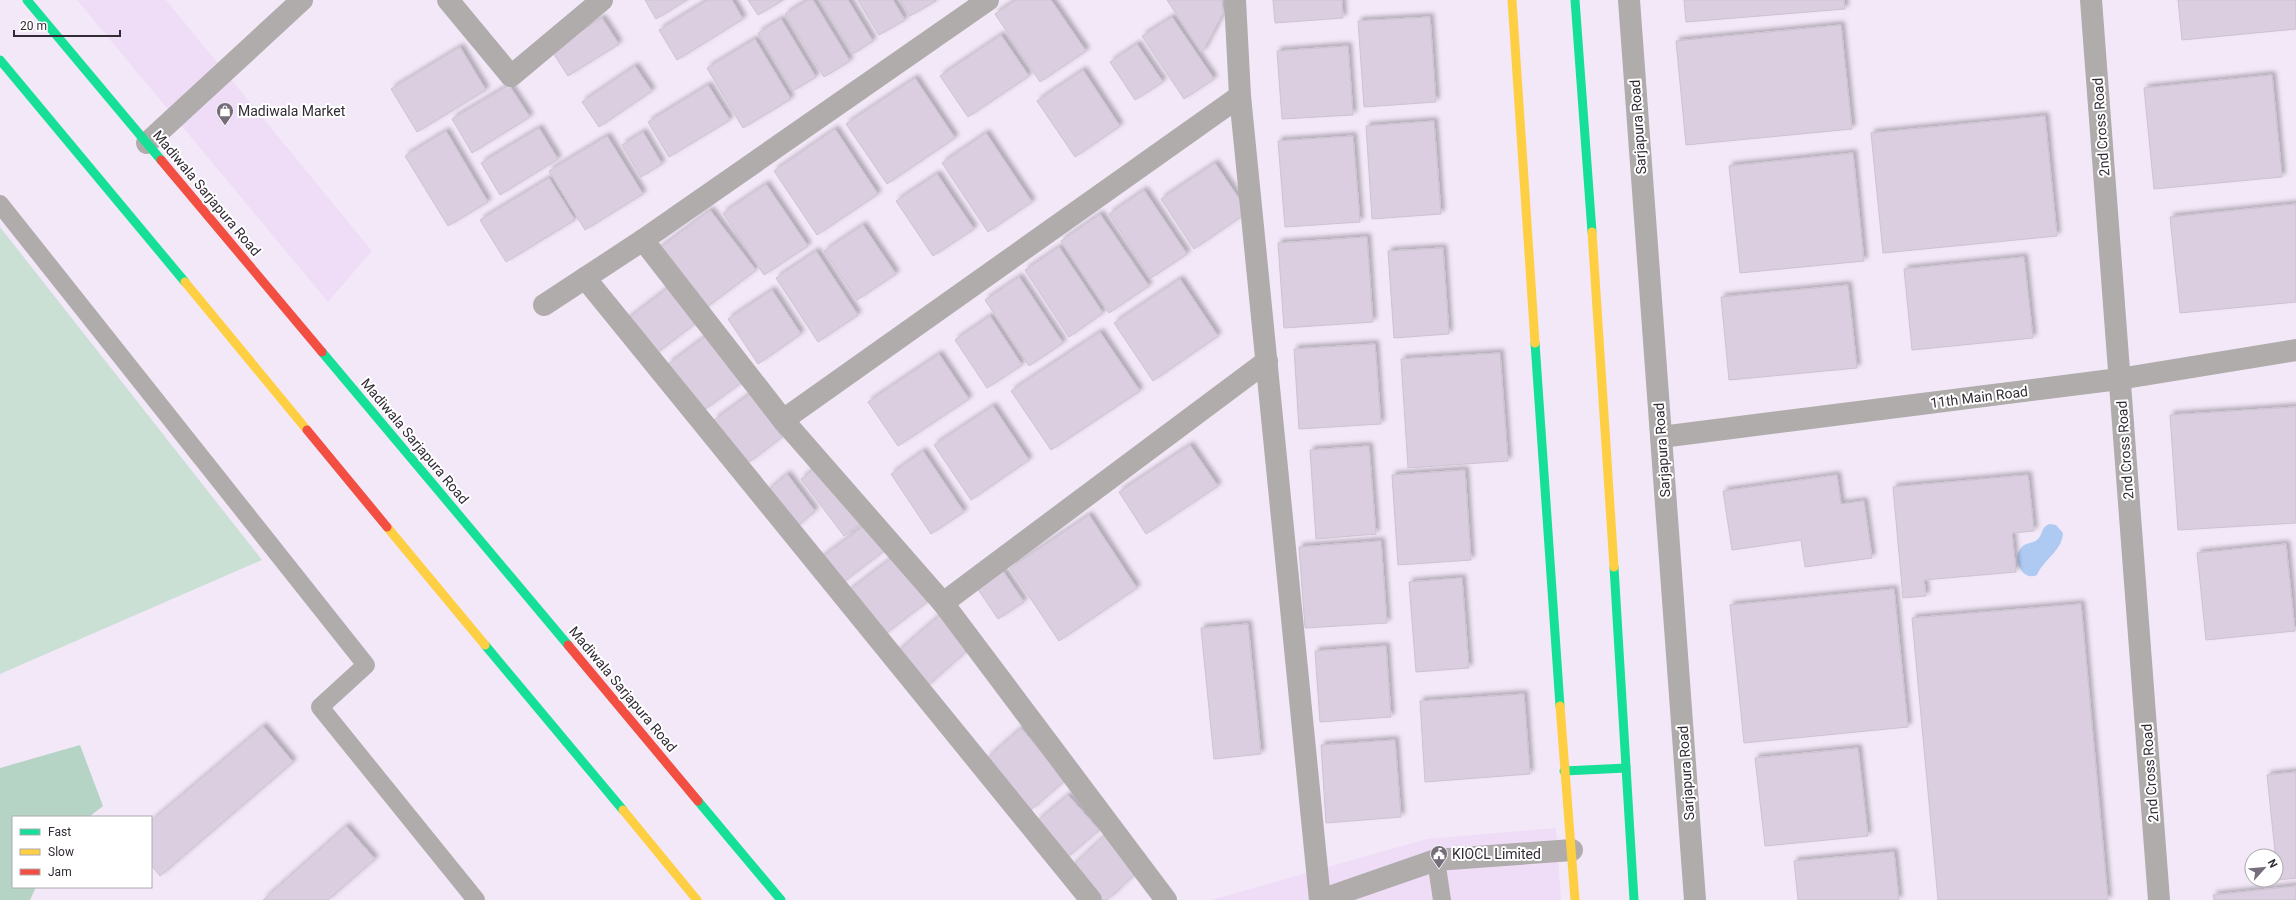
<svg xmlns="http://www.w3.org/2000/svg" width="2296" height="900" font-family="Roboto,sans-serif">
  <style>
    .built { fill: #efddf7 }
    .green { fill: #cae0d5 }
    .forest { fill: #b6d4c5 }
    .water { fill: #afcaf2 }
    .building { fill: #dacee0; stroke: #ccc3d0; filter: url(#shadow) }
    .lines { fill: none; stroke-linecap: round; stroke-linejoin: round }
    .lane { stroke: #afacab; stroke-width: 18 }
    .street { stroke: #afacab; stroke-width: 22 }
    .fast { stroke: #16e098; stroke-width: 9 }
    .slow { stroke: #ffcf43; stroke-width: 9 }
    .jam { stroke: #f24e42; stroke-width: 9 }
    .labels { text-anchor: middle; dominant-baseline: central; stroke-width: 4; stroke-linejoin: round; paint-order: stroke }
    .poi-label { font-size: 14px; fill: #322b36; stroke: #fff; text-anchor: start }
    .street-label { font-size: 14px; fill: #322b36; stroke: #fff }
  </style>
  <defs>
    <filter id="shadow"><feDropShadow dx="3.5" dy="-3.5" stdDeviation="2" flood-color="#0004"/></filter>
  </defs>
  <rect width="100%" height="100%" fill="#f3e8f8"/>
  <g class="built">
    <polygon points="77,0 166,0 372,251 328,302"/>
    <polygon points="1556,828 1561,900 1211,900 1427,839"/>
  </g>
  <polygon class="green" points="0,227 262,560 0,674"/>
  <polygon class="forest" points="80,745 103,806 89,817 13,817 13,887 36,887 30,900 0,900 0,768"/>
  <path class="water" d="M2050,524l6,1 7,8c-1,18 -19,26 -26,42 -14,7 -26,-16 -16,-27 5,-6 13,-4 18,-10 4,-6 3,-12 11,-14z"/>
  <g class="building">
    <polygon points="645,0 687,0 656,19"/>
    <polygon points="708,0 732,0 743,19 677,60 659,30"/>
    <polygon points="748,0 783,0 758,15"/>
    <polygon points="808,0 813,0 850,61 824,77 785,14"/>
    <polygon points="820,0 848,0 873,41 853,54"/>
    <polygon points="858,0 893,0 905,20 879,35"/>
    <polygon points="900,0 935,0 936,1 910,16"/>
    <polygon points="1016,0 1051,0 1086,51 1040,82 995,14"/>
    <polygon points="1167,0 1222,0 1223,13 1202,53"/>
    <polygon points="1273,0 1342,0 1343,18 1275,23"/>
    <polygon points="1684,0 1844,0 1845,9 1686,22"/>
    <polygon points="2178,0 2296,0 2296,29 2182,40"/>
    <polygon points="1172,17 1214,79 1184,99 1142,36"/>
    <polygon points="1430,17 1436,102 1364,107 1358,21"/>
    <polygon points="602,18 619,44 568,76 551,50"/>
    <polygon points="781,19 816,77 793,91 758,33"/>
    <polygon points="1841,25 1852,129 1686,145 1676,41"/>
    <polygon points="1001,35 1029,76 968,117 940,76"/>
    <polygon points="755,39 791,99 743,128 707,68"/>
    <polygon points="1137,44 1163,82 1135,100 1110,62"/>
    <polygon points="1348,46 1353,115 1282,119 1277,51"/>
    <polygon points="460,47 486,90 417,132 391,89"/>
    <polygon points="635,66 652,91 599,127 582,102"/>
    <polygon points="1083,70 1120,126 1075,157 1037,101"/>
    <polygon points="2272,75 2282,177 2154,189 2144,88"/>
    <polygon points="915,78 955,138 887,184 846,124"/>
    <polygon points="509,85 530,117 472,153 452,119"/>
    <polygon points="708,85 730,120 669,157 648,122"/>
    <polygon points="2045,116 2057,236 1883,253 1871,133"/>
    <polygon points="1434,121 1441,214 1372,219 1366,126"/>
    <polygon points="539,128 558,159 500,195 481,163"/>
    <polygon points="835,129 878,194 817,235 774,171"/>
    <polygon points="446,131 488,202 448,226 405,156"/>
    <polygon points="643,132 662,164 641,177 622,145"/>
    <polygon points="986,133 1032,202 988,232 942,163"/>
    <polygon points="607,136 643,194 585,230 549,171"/>
    <polygon points="1353,136 1360,222 1285,227 1278,141"/>
    <polygon points="1853,153 1864,261 1740,273 1729,166"/>
    <polygon points="1215,163 1248,212 1194,249 1161,199"/>
    <polygon points="937,174 974,229 933,256 896,201"/>
    <polygon points="549,178 575,220 506,262 480,220"/>
    <polygon points="766,184 808,246 764,275 723,213"/>
    <polygon points="1144,190 1187,254 1151,278 1109,214"/>
    <polygon points="2296,204 2296,302 2180,313 2170,217"/>
    <polygon points="710,210 756,270 703,310 657,250"/>
    <polygon points="1100,214 1149,286 1109,313 1061,241"/>
    <polygon points="863,225 896,274 857,300 824,251"/>
    <polygon points="1367,237 1373,322 1284,328 1278,243"/>
    <polygon points="1059,247 1103,313 1069,337 1025,270"/>
    <polygon points="1443,248 1449,334 1394,338 1388,251"/>
    <polygon points="816,251 858,315 818,342 776,278"/>
    <polygon points="2024,257 2033,338 1912,350 1904,269"/>
    <polygon points="1019,277 1063,343 1029,366 985,300"/>
    <polygon points="1180,279 1218,336 1153,381 1114,323"/>
    <polygon points="673,284 700,320 654,355 626,320"/>
    <polygon points="1848,285 1857,368 1729,380 1721,297"/>
    <polygon points="772,290 801,334 758,364 728,319"/>
    <polygon points="990,316 1022,365 987,388 955,340"/>
    <polygon points="1100,332 1140,391 1051,450 1011,391"/>
    <polygon points="706,336 741,383 704,410 668,364"/>
    <polygon points="1375,344 1381,424 1299,429 1294,349"/>
    <polygon points="1500,353 1508,461 1408,468 1401,359"/>
    <polygon points="939,354 969,399 898,446 868,402"/>
    <polygon points="750,394 782,437 748,463 714,420"/>
    <polygon points="993,406 1029,460 971,500 934,445"/>
    <polygon points="2296,407 2296,523 2178,530 2170,415"/>
    <polygon points="1190,445 1218,486 1146,534 1119,492"/>
    <polygon points="1369,446 1376,534 1316,539 1310,450"/>
    <polygon points="923,451 964,512 931,534 891,474"/>
    <polygon points="818,466 861,523 844,536 801,479"/>
    <polygon points="1465,470 1471,560 1398,565 1392,475"/>
    <polygon points="787,474 815,511 795,528 766,492"/>
    <polygon points="1837,475 1841,504 1864,501 1872,558 1805,567 1801,540 1732,550 1723,491"/>
    <polygon points="2028,475 2034,531 2012,533 2016,572 1924,580 1926,596 1903,598 1893,487"/>
    <polygon points="1089,515 1137,588 1059,641 1010,568"/>
    <polygon points="869,522 888,548 838,586 818,560"/>
    <polygon points="1381,541 1387,623 1305,628 1299,547"/>
    <polygon points="2286,544 2295,631 2206,640 2197,553"/>
    <polygon points="893,557 927,602 881,637 847,592"/>
    <polygon points="1003,571 1024,602 998,619 977,588"/>
    <polygon points="1462,578 1469,668 1416,672 1409,582"/>
    <polygon points="1894,589 1908,727 1744,743 1730,605"/>
    <polygon points="2081,604 2108,900 1938,900 1912,618"/>
    <polygon points="942,613 971,647 926,687 896,653"/>
    <polygon points="1248,624 1261,754 1214,759 1201,628"/>
    <polygon points="1386,646 1391,717 1320,722 1315,651"/>
    <polygon points="1524,694 1530,774 1425,782 1420,701"/>
    <polygon points="263,726 293,762 160,876 151,865 151,821"/>
    <polygon points="1021,728 1065,780 1031,810 987,758"/>
    <polygon points="1395,740 1401,817 1326,823 1321,745"/>
    <polygon points="1858,748 1868,836 1765,846 1755,758"/>
    <polygon points="2296,772 2296,878 2278,880 2267,775"/>
    <polygon points="1068,795 1099,830 1065,859 1037,821"/>
    <polygon points="346,826 375,859 328,900 263,900"/>
    <polygon points="1104,836 1136,873 1107,900 1101,900 1072,866"/>
    <polygon points="1894,852 1899,900 1798,900 1794,861"/>
    <polygon points="2296,886 2296,900 2214,900 2213,895"/>
  </g>
  <g class="lines">
    <g class="lane">
      <polyline points="0,204 366,665 320,707 476,900"/>
      <polyline points="1436,860 1442,900"/>
    </g>
    <g class="street">
      <polyline points="448,0 511,76 602,0"/>
      <polyline points="1235,0 1240,96 1320,900"/>
      <polyline points="1629,0 1695,900"/>
      <polyline points="2091,0 2159,900"/>
      <polyline points="147,143 302,0"/>
      <polyline points="643,240 783,420 943,603 1166,900"/>
      <polyline points="585,278 1091,900"/>
      <polyline points="544,305 643,240 988,0"/>
      <polyline points="783,420 1240,96"/>
      <polyline points="1661,437 2119,379 2296,350"/>
      <polyline points="943,603 1267,361"/>
      <polyline points="1321,900 1436,860 1572,850"/>
    </g>
    <g class="fast">
      <polyline points="27,0 161,160"/>
      <polyline points="1575,0 1592,232"/>
      <polyline points="0,60 185,282"/>
      <polyline points="1535,343 1560,706"/>
      <polyline points="322,352 568,645"/>
      <polyline points="1614,567 1634,900"/>
      <polyline points="485,645 623,810"/>
      <polyline points="1564,771 1626,768"/>
      <polyline points="698,801 781,900"/>
    </g>
    <g class="slow">
      <polyline points="1512,0 1535,343"/>
      <polyline points="1592,232 1614,567"/>
      <polyline points="185,282 307,430"/>
      <polyline points="387,527 485,645"/>
      <polyline points="1560,706 1575,900"/>
      <polyline points="623,810 697,900"/>
    </g>
    <g class="jam">
      <polyline points="161,160 322,352"/>
      <polyline points="307,430 387,527"/>
      <polyline points="568,645 698,801"/>
    </g>
  </g>
  <defs>
    <symbol id="shop-pin" viewBox="-11 -11 22 30"><path d="M0 17L-7.5 6A9.5 9.5 0 1 1 7.5 6Z" fill="#766d7a" stroke="#fff"/><path d="M-5-2.5h2.3a2.7 3.5 0 0 1 5.4 0H5L5.5 6h-11ZM-1.5-2.5h3a1.5 2.3 0 0 0-3 0Z" fill="#fff"/></symbol>
    <symbol id="civic-pin" viewBox="-11 -11 22 30"><path d="M0 17L-7.5 6A9.5 9.5 0 1 1 7.5 6Z" fill="#766d7a" stroke="#fff"/><path d="M-.6-6.5H3V-4.5H.6V-3L4-1V1h2V6H-6V1h2V-1L-.6-3ZM-1.2 2.5V6h2.4V2.5Z" fill="#fff"/></symbol>
  </defs>
  <g fill-rule="evenodd">
    <use href="#shop-pin" x="215" y="101" width="20" height="27"/>
    <use href="#civic-pin" x="1429" y="844" width="20" height="27"/>
  </g>
  <g class="labels">
    <g class="poi-label">
      <text x="238" y="111">Madiwala Market</text>
      <text x="1452" y="854">KIOCL Limited</text>
    </g>
    <g class="street-label">
      <text transform="translate(1638 127) rotate(-94)">Sarjapura Road</text>
      <text transform="translate(2101 127) rotate(-94)">2nd Cross Road</text>
      <text transform="translate(207 193) rotate(50)">Madiwala Sarjapura Road</text>
      <text transform="translate(1979 397) rotate(-7)">11th Main Road</text>
      <text transform="translate(415 441) rotate(50)">Madiwala Sarjapura Road</text>
      <text transform="translate(1662 450) rotate(-94)">Sarjapura Road</text>
      <text transform="translate(2125 450) rotate(-94)">2nd Cross Road</text>
      <text transform="translate(623 689) rotate(50)">Madiwala Sarjapura Road</text>
      <text transform="translate(1686 773) rotate(-94)">Sarjapura Road</text>
      <text transform="translate(2150 773) rotate(-94)">2nd Cross Road</text>
    </g>
  </g>
  <rect x="12" y="816" width="140" height="72" fill="#ffffff" stroke="#adaaaf"/>
  <rect x="20" y="829" width="20" height="6" fill="#16e098" stroke="#adaaaf"/>
  <text x="48" y="836" font-size="12" fill="#322b36">Fast</text>
  <rect x="20" y="849" width="20" height="6" fill="#ffcf43" stroke="#adaaaf"/>
  <text x="48" y="856" font-size="12" fill="#322b36">Slow</text>
  <rect x="20" y="869" width="20" height="6" fill="#f24e42" stroke="#adaaaf"/>
  <text x="48" y="876" font-size="12" fill="#322b36">Jam</text>
  <g transform="translate(2264 868) rotate(63)"><circle r="19" fill="#ffffff" stroke="#adaaaf"/>
  <path d="M0-3L7 15L0 10L-7 15Z" fill="#766d7a"/>
  <text y="-6" font-size="11" font-weight="bold" text-anchor="middle" fill="#322b36">N</text>
  </g>
  <path d="M14 30v6h106v-6" fill="none" stroke="#322b36" stroke-width="2"/>
  <text x="20" y="30" font-size="12" fill="#322b36" stroke="#ffffff" stroke-width="3" paint-order="stroke">20 m</text>
</svg>
